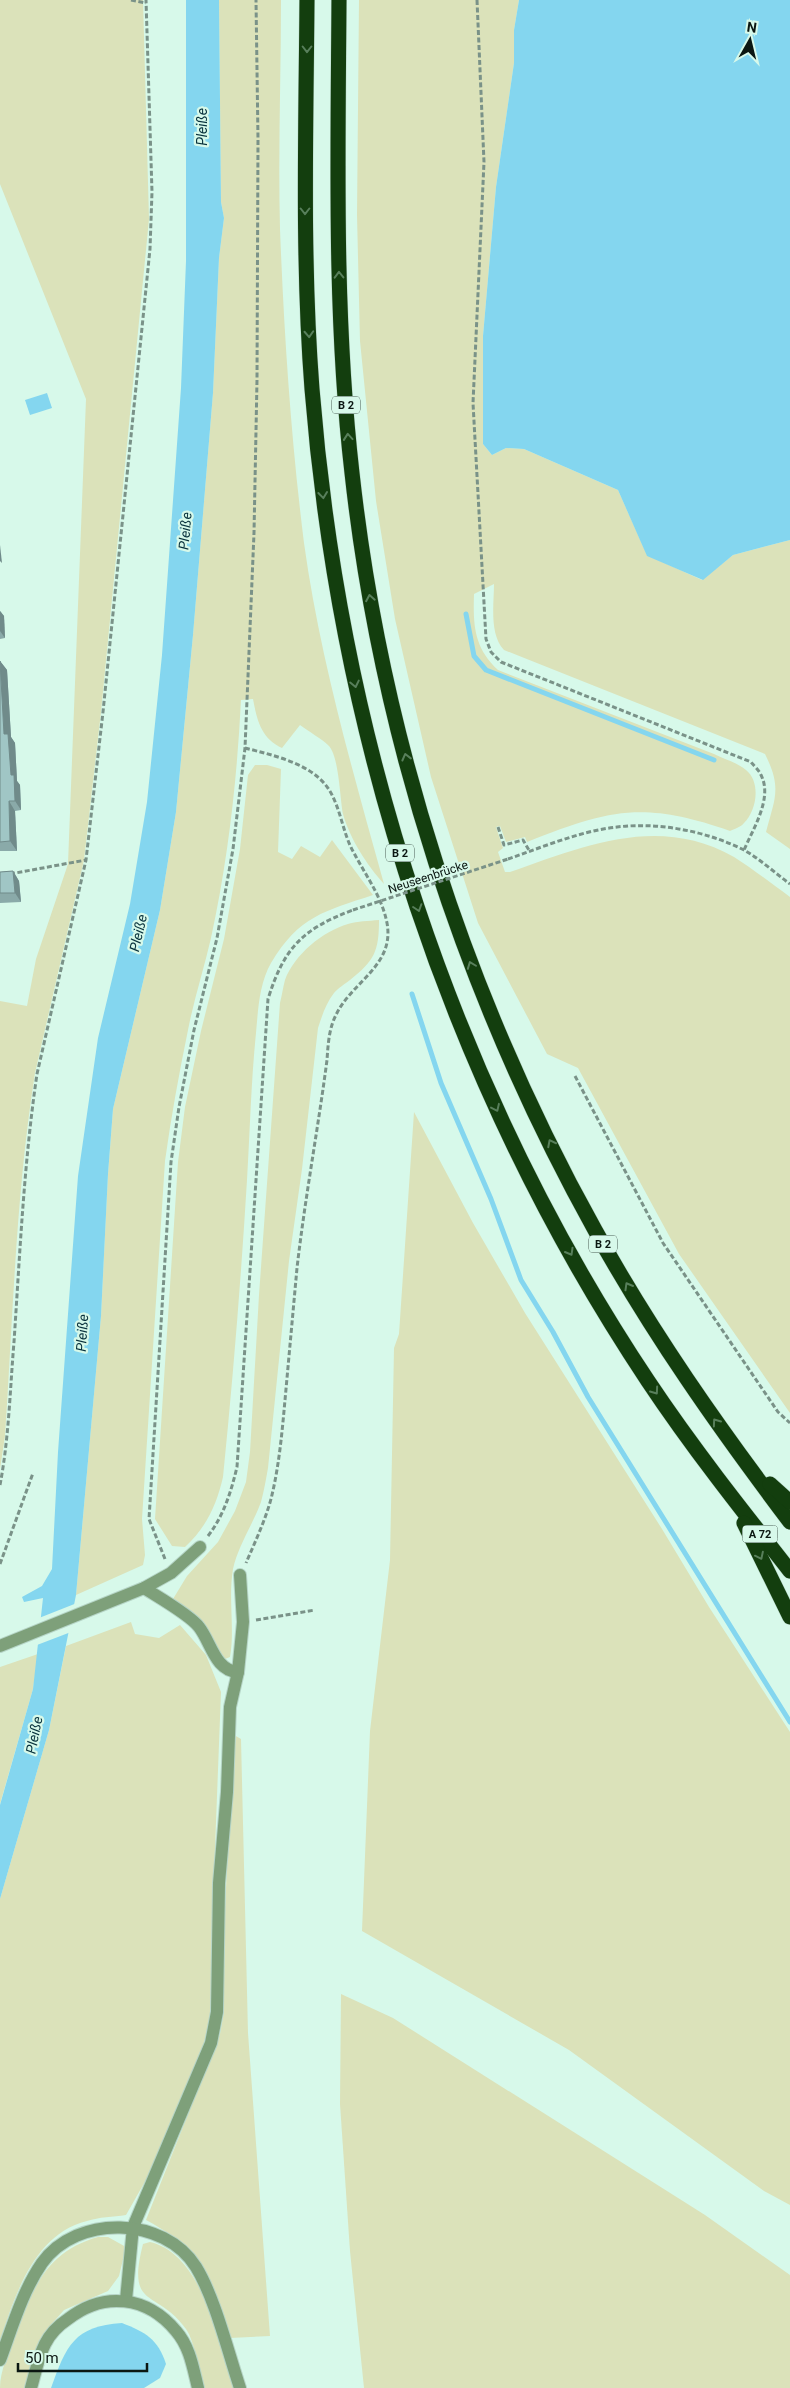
<svg xmlns="http://www.w3.org/2000/svg" width="790" height="2388" font-family="Roboto,sans-serif">
  <style>
    .green { fill: #dbe2ba }
    .water { fill: #84d6ef }
    .pier { fill: #d7f9ea }
    .lines { fill: none; stroke-linecap: round; stroke-linejoin: round }
    .stream { stroke: #84d6ef; stroke-width: 5 }
    .minor-casing { stroke: #b6d5c7; stroke-width: 14 }
    .highway-casing { stroke: #b6d5c7; stroke-width: 16 }
    .path { stroke: #7a9288; stroke-width: 3; stroke-dasharray: 5 2.5; stroke-linecap: butt }
    .minor { stroke: #7ea07a; stroke-width: 12 }
    .highway { stroke: #133e0e; stroke-width: 15 }
    .path-bridge { stroke: #7a9288; stroke-width: 3; stroke-dasharray: 5 2.5; stroke-linecap: butt }
    .wall { fill: #8aaaa9 }
    .shaded-wall { fill: #708b8a }
    .building { fill: #a0c6c5; stroke: #708b8a }
    .oneway { stroke: #587f5b }
    .labels { text-anchor: middle; dominant-baseline: central; stroke-width: 4.5; stroke-linejoin: round; paint-order: stroke }
    .shield { fill: #d7f9ea; stroke: #485b53; stroke-width: 1 }
    .shield-label { font-size: 11px; font-weight: bold; fill: #0b1712 }
    .street-label { font-size: 12px; fill: #0b1712; stroke: #d7f9ea }
    .water-label { font-size: 14px; font-style: italic; fill: #08313c; stroke: #d7f9ea }
  </style>
  <rect width="100%" height="100%" fill="#d7f9ea"/>
  <g class="green">
    <path d="M0,0h143l6,219 -48,493 -17,148 -49,213c-19,120 -22,242 -30,363l-5,33v-468l27,5 9,-47 32,-95 18,-465 -86,-215z"/>
    <path d="M219,0h62c0,76 -3,153 -1,229 4,105 11,210 24,314 16,116 49,229 80,341 -17,-19 -34,-45 -41,-70 -3,-15 -4,-57 -14,-68 -8,-8 -20,-14 -29,-21l-18,23c-21,-10 -25,-28 -29,-49l-12,1c-4,80 -13,160 -30,238 -7,31 -17,61 -23,92 -9,44 -17,87 -23,131l-23,358 3,36 -2,10 -67,30 25,-279 7,-142 5,-65 47,-199 16,-98 17,-177 20,-242 6,-135 5,-40 -3,-16z"/>
    <path d="M359,0h160l-5,30v33l-18,124 -13,149v108l9,11 14,-7 18,1 94,41 29,65 55,25 31,-25 57,-15v309l-24,-17c9,-34 16,-44 -1,-78l-261,-104c-15,-16 -10,-46 -10,-66l-20,10c-1,31 0,54 24,76l216,84c10,5 24,9 32,16 15,12 11,40 -2,53 -3,4 -10,6 -14,8 -86,-30 -120,-22 -203,11l-2,-5 -19,5 -6,-16 -4,1 7,21 -5,4 7,20h5c74,-26 149,-58 224,-15 19,12 38,27 56,40v516l-111,-159 -101,-186 -31,-14 -69,-131 -47,-146 -36,-158 -19,-118 -16,-160 -3,-126z"/>
    <path d="M255,765h12l14,4 -3,83 14,7 9,-13 19,11 12,-17 41,55c-48,16 -74,21 -102,68 -12,21 -13,48 -15,70 -5,49 -6,98 -9,147 -6,99 -14,198 -24,297 -6,27 -17,51 -38,70l-13,-1 -17,-27 23,-357 7,-55 16,-76 23,-92 16,-90 8,-74z"/>
    <path d="M379,920c0,32 -5,41 -29,60 -5,4 -12,8 -16,13 -8,10 -12,23 -16,35l-16,141 -13,92 -21,207c-2,11 -4,23 -7,34 -8,22 -23,44 -28,67 -5,30 2,59 -3,88l-5,2 -52,-60 14,-23 31,-34 17,-31 11,-29 4,-30 9,-157 21,-292c2,-8 3,-16 5,-23 9,-25 38,-49 63,-56 10,-3 20,-3 31,-4z"/>
    <polygon points="414,1112 473,1223 525,1313 662,1529 709,1607 790,1732 790,2205 764,2191 569,2050 362,1931 370,1731 390,1560 394,1348 399,1334"/>
    <path d="M131,1622l4,12 24,4 21,-13 26,30 15,37 -9,234 -1,85 -9,41 -51,119 -25,44c-13,2 -27,2 -39,6 -53,13 -72,74 -87,120v-442l49,-169 17,-84z"/>
    <polygon points="38,1654 33,1689 0,1804 0,1667"/>
    <path d="M234,1735l7,4 7,294 22,303 -40,2c-21,-62 -23,-85 -84,-118l74,-186 4,-22v-86z"/>
    <polygon points="341,1994 393,2018 705,2215 790,2275 790,2388 364,2388 350,2251 340,2104"/>
    <path d="M98,2237h10l18,10 -7,29 -11,15 -44,19 -15,17 -24,61h-25c0,-18 9,-35 15,-52 18,-47 30,-84 83,-99z"/>
    <path d="M150,2242c53,12 70,102 84,146h-31c-4,-16 -8,-46 -17,-59 -29,-41 -60,-18 -43,-85z"/>
  </g>
  <g class="water">
    <polygon points="186,0 219,0 221,202 224,218 219,258 213,393 193,635 176,812 160,910 113,1109 108,1174 101,1316 76,1595 49,1730 0,1899 0,1805 33,1689 43,1598 24,1602 22,1597 42,1586 52,1569 58,1452 78,1176 98,1038 130,904 147,802 162,655 181,388 186,261"/>
    <polygon points="519,0 790,0 790,540 733,555 703,580 647,556 618,490 524,449 506,448 492,455 483,444 483,336 496,187 514,63 514,30"/>
    <polygon points="47,393 52,408 30,415 25,400"/>
    <path d="M122,2323c23,9 36,16 44,41l-6,14 -16,10h-93c15,-42 23,-62 71,-65z"/>
  </g>
  <polygon class="pier" points="77,1603 71,1632 37,1645 39,1618"/>
  <g class="lines">
    <g class="stream">
      <polyline points="466,614 474,656 486,670 714,760"/>
      <polyline points="412,994 441,1083 491,1199 521,1280 553,1332 588,1397 790,1722"/>
    </g>
    <defs>
      <g id="minor">
        <path d="M144,1588c14,9 46,27 55,39 12,15 16,44 39,45"/>
        <polyline points="0,1646 144,1588 171,1573 200,1547"/>
        <polyline points="126,2300 133,2227 211,2043 217,2012 219,1883 227,1792 230,1707 238,1672 243,1622 240,1575"/>
        <path d="M0,2360c12,-32 22,-68 42,-97 35,-49 122,-47 154,4 19,31 32,85 44,121"/>
        <path d="M31,2388c4,-14 7,-30 14,-44 5,-10 14,-19 23,-25 36,-28 79,-23 108,12 14,16 17,37 22,57"/>
      </g>
      <g id="highway">
        <path d="M307,0c-1,130 -5,260 5,389 28,352 140,698 336,992 44,66 93,128 142,190"/>
        <path d="M339,0c-1,158 -5,316 13,473 29,264 114,525 243,757 57,103 124,198 195,292"/>
        <polyline points="770,1484 790,1502"/>
        <polyline points="744,1523 790,1617"/>
      </g>
    </defs>
    <use href="#minor" class="minor-casing"/>
    <use href="#highway" class="highway-casing"/>
    <g class="path">
      <polyline points="131,0 146,3"/>
      <path d="M477,0l7,162 -11,241 13,236 5,13 10,10 250,100c3,4 8,8 10,13 12,23 -8,54 -17,75"/>
      <path d="M245,748c31,8 74,17 88,49 9,19 11,39 21,56 12,23 28,44 33,70 8,43 -36,59 -51,92 -7,13 -8,30 -9,45 -9,69 -22,138 -30,208 -4,44 -8,88 -12,132 -3,33 -6,67 -14,99 -6,22 -16,43 -25,64"/>
      <polyline points="498,827 504,845 523,840 530,852"/>
      <path d="M508,859c35,-12 72,-28 109,-32 42,-5 89,4 127,23 16,9 31,23 46,34"/>
      <polyline points="10,874 86,860"/>
      <polyline points="575,1076 663,1243 778,1412 790,1423"/>
      <path d="M0,1485c9,-47 10,-96 14,-143 6,-90 10,-180 23,-268l49,-214 17,-148 47,-463 2,-57 -6,-192"/>
      <path d="M208,1536c16,-21 23,-44 29,-69l31,-468c16,-51 34,-70 85,-89"/>
      <polyline points="165,1559 149,1519 171,1162 179,1107 194,1030 217,938 233,849 245,748 254,533 257,380 258,139 256,0"/>
      <polyline points="0,1564 33,1473"/>
      <polyline points="256,1620 315,1610"/>
    </g>
    <use href="#minor" class="minor"/>
    <use href="#highway" class="highway"/>
    <polyline class="path-bridge" points="353,910 508,859"/>
  </g>
  <g class="wall">
    <polygon points="0,611 4,616 5,638 0,639"/>
    <polygon points="0,661 7,670 11,737 15,743 17,781 20,785 21,810 15,811 17,851 0,851"/>
    <polygon points="13,871 19,881 21,902 0,903 0,872"/>
  </g>
  <g class="shaded-wall">
    <polygon points="0,545 2,563 0,561"/>
    <polygon points="0,611 4,616 5,638 0,631"/>
    <polygon points="0,661 7,670 11,737 15,743 17,781 20,785 21,810 15,801 4,734"/>
    <polygon points="9,801 15,811 17,851 10,841"/>
    <polygon points="13,871 19,881 21,902 15,893"/>
  </g>
  <g class="building">
    <polygon points="0,661 4,734 8,734 11,775 14,775 15,801 9,801 10,841 0,842"/>
    <polygon points="13,871 15,893 0,893 0,872"/>
  </g>
  <defs><path id="oneway-chevron" d="M-2-3.5L2.5 0L-2 3.5" fill="none" stroke-width="1.6" stroke-linecap="round" stroke-linejoin="round" transform="scale(1.25)"/></defs>
  <g class="oneway">
    <use href="#oneway-chevron" transform="translate(307 49) rotate(90)"/>
    <use href="#oneway-chevron" transform="translate(305 211) rotate(90)"/>
    <use href="#oneway-chevron" transform="translate(339 275) rotate(-91)"/>
    <use href="#oneway-chevron" transform="translate(309 334) rotate(87)"/>
    <use href="#oneway-chevron" transform="translate(348 437) rotate(-95)"/>
    <use href="#oneway-chevron" transform="translate(323 495) rotate(83)"/>
    <use href="#oneway-chevron" transform="translate(370 598) rotate(-100)"/>
    <use href="#oneway-chevron" transform="translate(355 684) rotate(78)"/>
    <use href="#oneway-chevron" transform="translate(406 757) rotate(-104)"/>
    <use href="#oneway-chevron" transform="translate(418 908) rotate(72)"/>
    <use href="#oneway-chevron" transform="translate(471 965) rotate(-111)"/>
    <use href="#oneway-chevron" transform="translate(496 1108) rotate(65)"/>
    <use href="#oneway-chevron" transform="translate(551 1143) rotate(-117)"/>
    <use href="#oneway-chevron" transform="translate(570 1252) rotate(60)"/>
    <use href="#oneway-chevron" transform="translate(628 1286) rotate(-120)"/>
    <use href="#oneway-chevron" transform="translate(655 1391) rotate(55)"/>
    <use href="#oneway-chevron" transform="translate(716 1422) rotate(-125)"/>
    <use href="#oneway-chevron" transform="translate(760 1556) rotate(64)"/>
  </g>
  <g class="labels">
    <g class="shield">
      <rect x="332" y="396.5" width="28" height="17" rx="4"/>
      <rect x="386" y="844.5" width="28" height="17" rx="4"/>
      <rect x="589" y="1235.5" width="28" height="17" rx="4"/>
      <rect x="742.5" y="1525.5" width="35" height="17" rx="4"/>
    </g>
    <g class="shield-label">
      <text x="346" y="405">B 2</text>
      <text x="400" y="853">B 2</text>
      <text x="603" y="1244">B 2</text>
      <text x="760" y="1534">A 72</text>
    </g>
    <g class="street-label">
      <text transform="translate(428 877) rotate(-18)">Neuseenbrücke</text>
    </g>
    <g class="water-label">
      <text transform="translate(202 127) rotate(-90)">Pleiße</text>
      <text transform="translate(185 531) rotate(-85)">Pleiße</text>
      <text transform="translate(138 933) rotate(-77)">Pleiße</text>
      <text transform="translate(82 1333) rotate(-86)">Pleiße</text>
      <text transform="translate(34 1735) rotate(-79)">Pleiße</text>
    </g>
  </g>
  <g transform="translate(750 40) rotate(8)" stroke="#d7f9ea" stroke-width="4" paint-order="stroke">
  <path d="M0-4L9 19L0 12L-9 19Z" fill="#0b1712"/>
  <text y="-8" font-size="14" font-weight="bold" text-anchor="middle" fill="#0b1712">N</text>
  </g>
  <path d="M18 2363v8h129v-8" fill="none" stroke="#0b1712" stroke-width="2.5"/>
  <text x="25" y="2363" font-size="15" fill="#0b1712" stroke="#d7f9ea" stroke-width="4" paint-order="stroke">50 m</text>
</svg>
